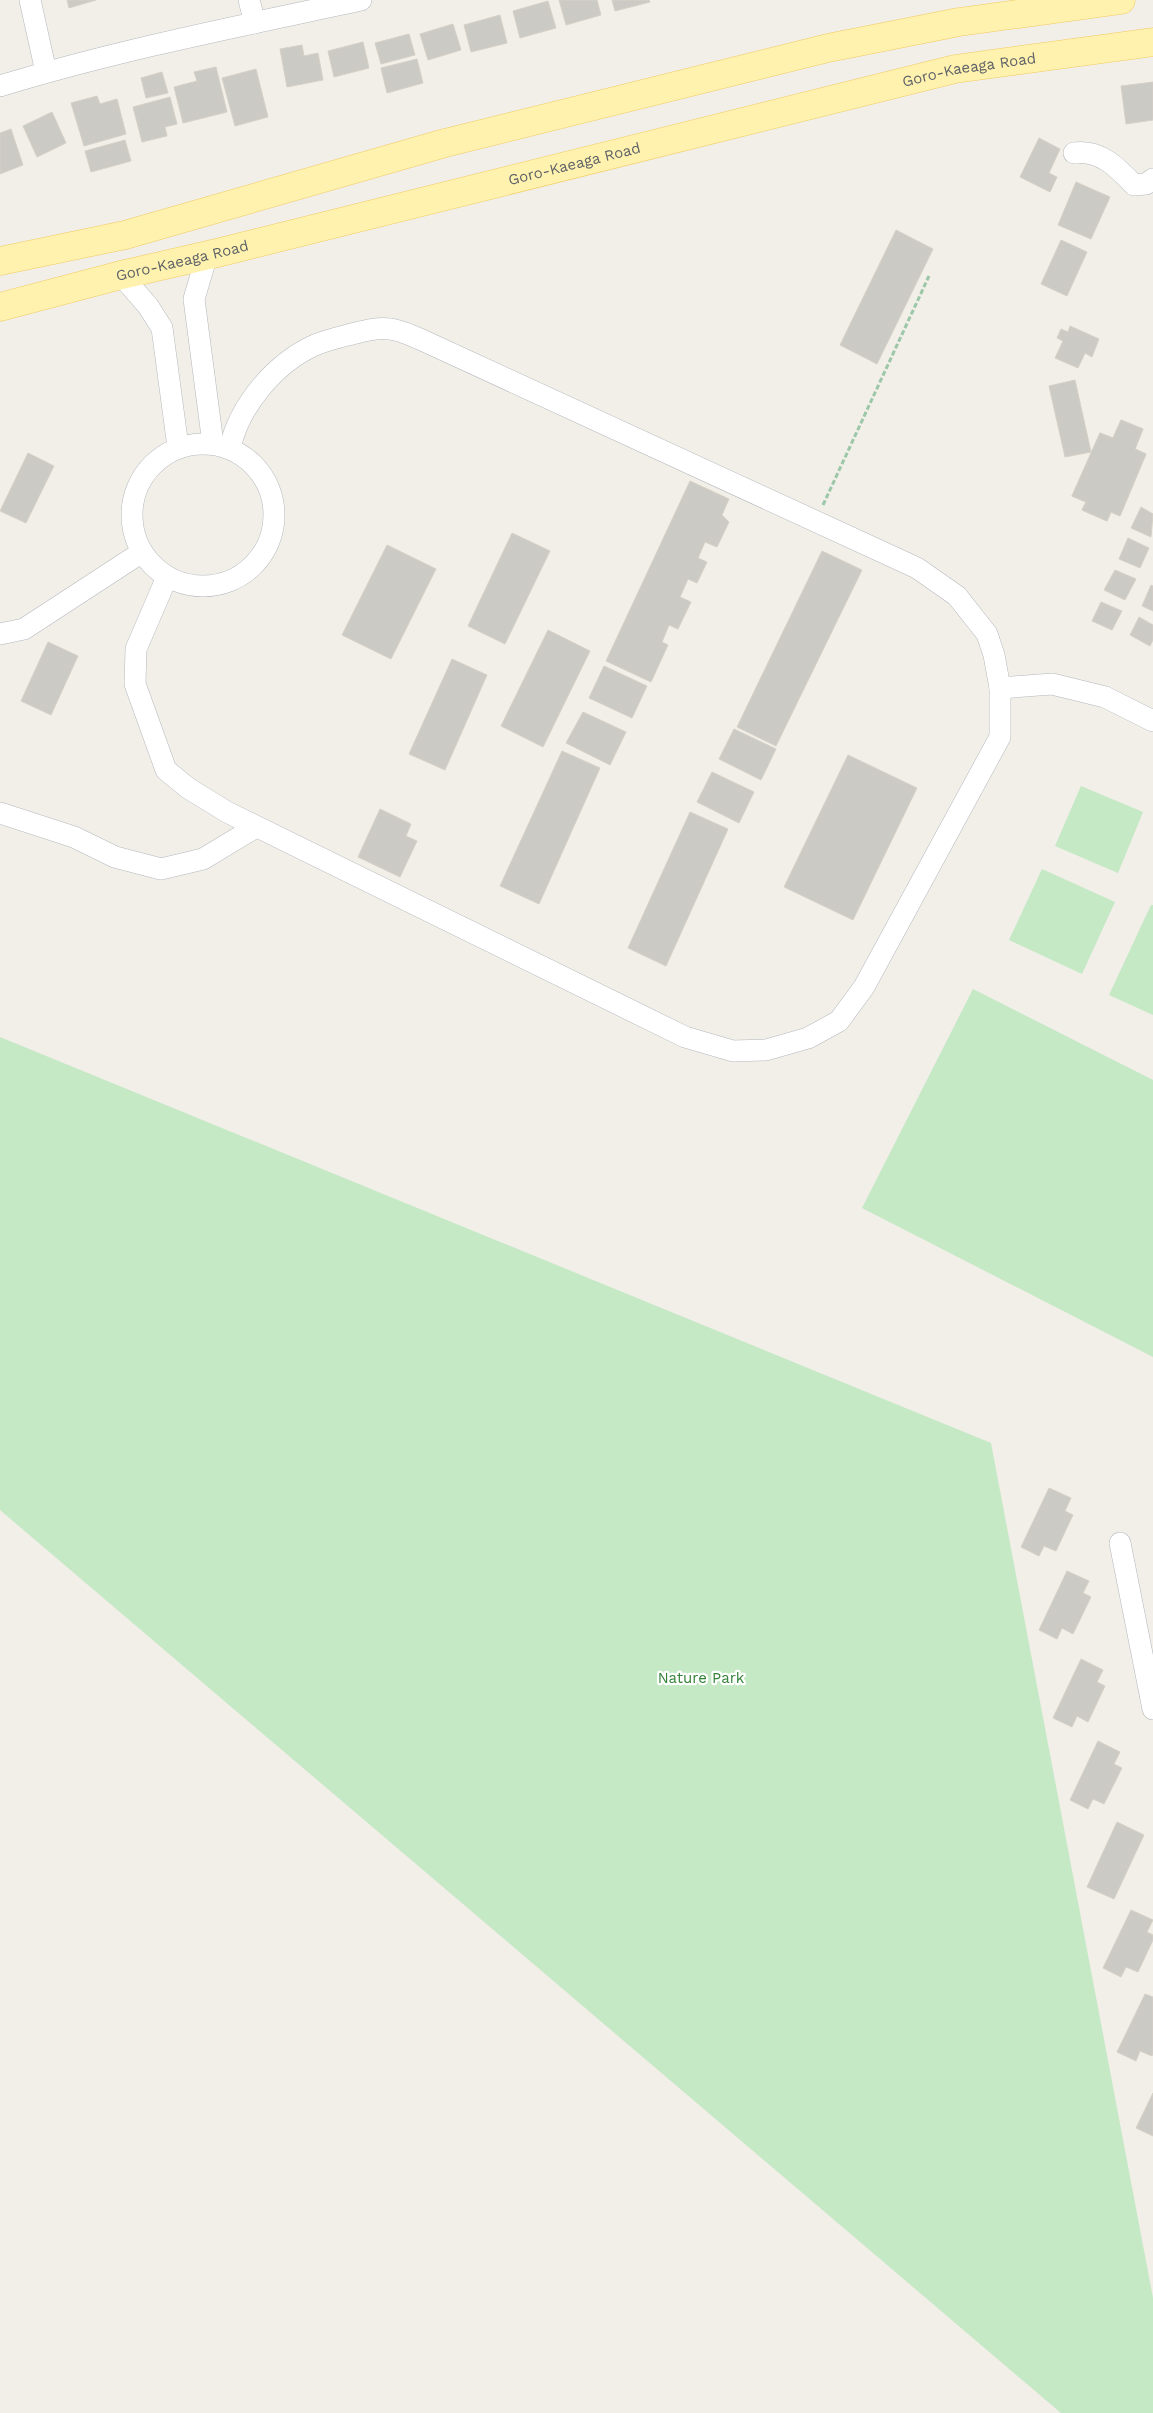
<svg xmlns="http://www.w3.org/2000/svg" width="1153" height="2413" font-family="'Work Sans',sans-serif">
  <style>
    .green { fill: #c5e8c5 }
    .building { fill: #cccac5; stroke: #d6d1c6; fill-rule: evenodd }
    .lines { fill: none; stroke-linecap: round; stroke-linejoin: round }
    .minor-casing { stroke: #b5b8bc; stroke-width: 22 }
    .major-casing { stroke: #f2c960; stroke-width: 29 }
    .path { stroke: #9cc7a9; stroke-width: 3; stroke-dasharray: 5 2.5; stroke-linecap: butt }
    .minor { stroke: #fff; stroke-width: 21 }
    .major { stroke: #fff2af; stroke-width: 28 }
    .labels { text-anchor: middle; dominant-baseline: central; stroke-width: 4.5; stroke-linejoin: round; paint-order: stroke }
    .street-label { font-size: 15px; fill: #5f6368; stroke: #fff }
    .park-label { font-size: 15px; fill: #348238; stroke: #fff }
  </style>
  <rect width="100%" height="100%" fill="#f1efe8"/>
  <g class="green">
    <polygon points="1081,786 1143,812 1118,873 1055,846"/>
    <polygon points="1042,869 1115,902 1082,974 1009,940"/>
    <polygon points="1151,905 1153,905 1153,1015 1109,995"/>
    <polygon points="973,989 1153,1080 1153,1357 862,1208"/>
    <polygon points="0,1037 991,1443 1153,2298 1153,2413 1061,2413 0,1510"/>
  </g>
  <g class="building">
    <polygon points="67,0 96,0 69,8"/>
    <polygon points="559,0 597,0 601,15 566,25"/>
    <polygon points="612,0 649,0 650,2 615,11"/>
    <polygon points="548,1 556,28 520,38 513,11"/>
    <polygon points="500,15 507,43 471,52 464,25"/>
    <polygon points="453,24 461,50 428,60 420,34"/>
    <polygon points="409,34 415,55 381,64 375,43"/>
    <polygon points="363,42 369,68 334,77 328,51"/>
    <polygon points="302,45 304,56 318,53 323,80 287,87 280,49"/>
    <polygon points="417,59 423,83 387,93 381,68"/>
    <polygon points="216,67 227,112 183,123 174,87 197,81 194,72"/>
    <polygon points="256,69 268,117 235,126 222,78"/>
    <polygon points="162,72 168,93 146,98 141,78"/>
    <polygon points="1153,82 1153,120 1126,124 1121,86"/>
    <polygon points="97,96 100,104 117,99 126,134 84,146 71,103"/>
    <polygon points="170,97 177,124 165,127 167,136 142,142 133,107"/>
    <polygon points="52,112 66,143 37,157 23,126"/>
    <polygon points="11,129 23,165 0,174 0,133"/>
    <polygon points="1039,138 1060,149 1049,173 1057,177 1050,192 1020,177"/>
    <polygon points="125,140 131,161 91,172 85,151"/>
    <polygon points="1076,182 1110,197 1091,239 1058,225"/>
    <polygon points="896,230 933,249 877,364 840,345"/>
    <polygon points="1061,240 1087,252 1067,296 1041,284"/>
    <polygon points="1070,326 1099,339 1092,357 1085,353 1078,368 1055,358 1063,341 1057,338 1061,329 1068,332"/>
    <polygon points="1075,380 1091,452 1065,457 1049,386"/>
    <path d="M1121,420l22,9 -8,20 11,5 -26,62 -9,-4 -4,9 -25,-11 4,-8 -14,-6 28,-63 13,5zM1112,448l18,9 -22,45 -18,-9z"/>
    <polygon points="1121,420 1143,429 1135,449 1146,454 1120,516 1111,512 1107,521 1082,510 1086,502 1072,496 1100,433 1113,438"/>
    <polygon points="28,453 54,466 26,523 0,511"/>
    <polygon points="690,481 729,499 722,515 729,522 717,547 705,542 698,558 707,562 697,583 688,579 680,597 691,602 678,629 669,625 662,642 668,645 651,682 606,661"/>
    <polygon points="1141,507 1153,514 1151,537 1131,528"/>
    <polygon points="512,533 550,551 505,644 468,626"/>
    <polygon points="1128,538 1149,548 1140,568 1119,559"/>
    <polygon points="387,545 436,569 391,659 342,635"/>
    <polygon points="822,551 862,570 776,746 737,727"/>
    <polygon points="1115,570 1136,579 1125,600 1104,590"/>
    <polygon points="1151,585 1153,586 1153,611 1142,606"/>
    <polygon points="1101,602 1122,611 1112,630 1092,621"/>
    <polygon points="1139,617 1153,625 1153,640 1150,646 1130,635"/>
    <polygon points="548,630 590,651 543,747 501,726"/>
    <polygon points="48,642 78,656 51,715 21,701"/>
    <polygon points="452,659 487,675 445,770 409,754"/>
    <polygon points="604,666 647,686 632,718 589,698"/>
    <polygon points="583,712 626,732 610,765 566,743"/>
    <polygon points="734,729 776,749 761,780 719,759"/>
    <polygon points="562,751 600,768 539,904 500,886"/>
    <polygon points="848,755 917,788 853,920 784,887"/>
    <polygon points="712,772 754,792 739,823 697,802"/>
    <polygon points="380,809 411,824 406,836 417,841 400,877 358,857"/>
    <polygon points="690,812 728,829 666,966 628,948"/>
    <polygon points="1049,1488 1071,1498 1065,1511 1073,1515 1056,1551 1044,1546 1039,1556 1021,1547"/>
    <polygon points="1067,1571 1089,1581 1083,1593 1091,1597 1073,1634 1062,1628 1057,1639 1039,1630"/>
    <polygon points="1081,1659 1103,1670 1097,1682 1105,1686 1088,1722 1077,1716 1072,1727 1053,1718"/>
    <polygon points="1098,1741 1120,1752 1114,1764 1122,1768 1104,1804 1093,1799 1088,1809 1070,1800"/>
    <polygon points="1117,1822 1144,1835 1114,1899 1087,1887"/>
    <polygon points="1131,1910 1153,1920 1147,1932 1153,1935 1153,1940 1138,1972 1126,1967 1121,1977 1103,1968"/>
    <polygon points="1145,1994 1153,1997 1153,2054 1152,2056 1140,2051 1136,2061 1117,2052"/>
    <polygon points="1153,2093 1153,2136 1136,2128"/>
  </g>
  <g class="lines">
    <defs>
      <g id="minor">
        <polyline points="30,0 46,72"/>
        <polyline points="249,0 255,23"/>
        <path d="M0,86c118,-36 240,-60 361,-86"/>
        <path d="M1074,153c26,-4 44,15 60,32l12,-1 7,-5"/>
        <polyline points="121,275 148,306 162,328 178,447"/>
        <circle cx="203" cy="515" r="71"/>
        <polyline points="213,444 194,299 205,262 217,253"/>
        <path d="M167,577l-31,72 -1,35 31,86 22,18 39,24 458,225 48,14 33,-1 42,-12 31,-17 25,-34 136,-250v-49l-6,-33 -7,-21 -30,-38 -40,-28 -495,-228c-10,-4 -21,-10 -32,-11 -13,-2 -26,2 -38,5 -12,3 -25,6 -37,11 -40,18 -76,61 -85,103"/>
        <polyline points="0,634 24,629 142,552"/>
        <polyline points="1000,688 1052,684 1105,697 1153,721"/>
        <polyline points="0,813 74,837 115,857 161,869 203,859 256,827"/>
        <polyline points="1120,1543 1153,1709"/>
      </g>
      <g id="major">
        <polyline points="0,261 125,235 445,143 828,48 959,22 1121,0"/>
        <path id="s1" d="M0,307l121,-32 96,-22 738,-184 198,-27"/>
      </g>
    </defs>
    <use href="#minor" class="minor-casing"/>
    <use href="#major" class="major-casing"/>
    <polyline class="path" points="823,505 929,276"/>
    <use href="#minor" class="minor"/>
    <use href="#major" class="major"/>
  </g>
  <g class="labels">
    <g class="street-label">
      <text stroke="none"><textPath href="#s1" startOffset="998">Goro-Kaeaga Road</textPath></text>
      <text stroke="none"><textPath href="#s1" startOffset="592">Goro-Kaeaga Road</textPath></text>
      <text stroke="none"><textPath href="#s1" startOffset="188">Goro-Kaeaga Road</textPath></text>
    </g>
    <g class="park-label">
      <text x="701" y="1678">Nature Park</text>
    </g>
  </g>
</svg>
